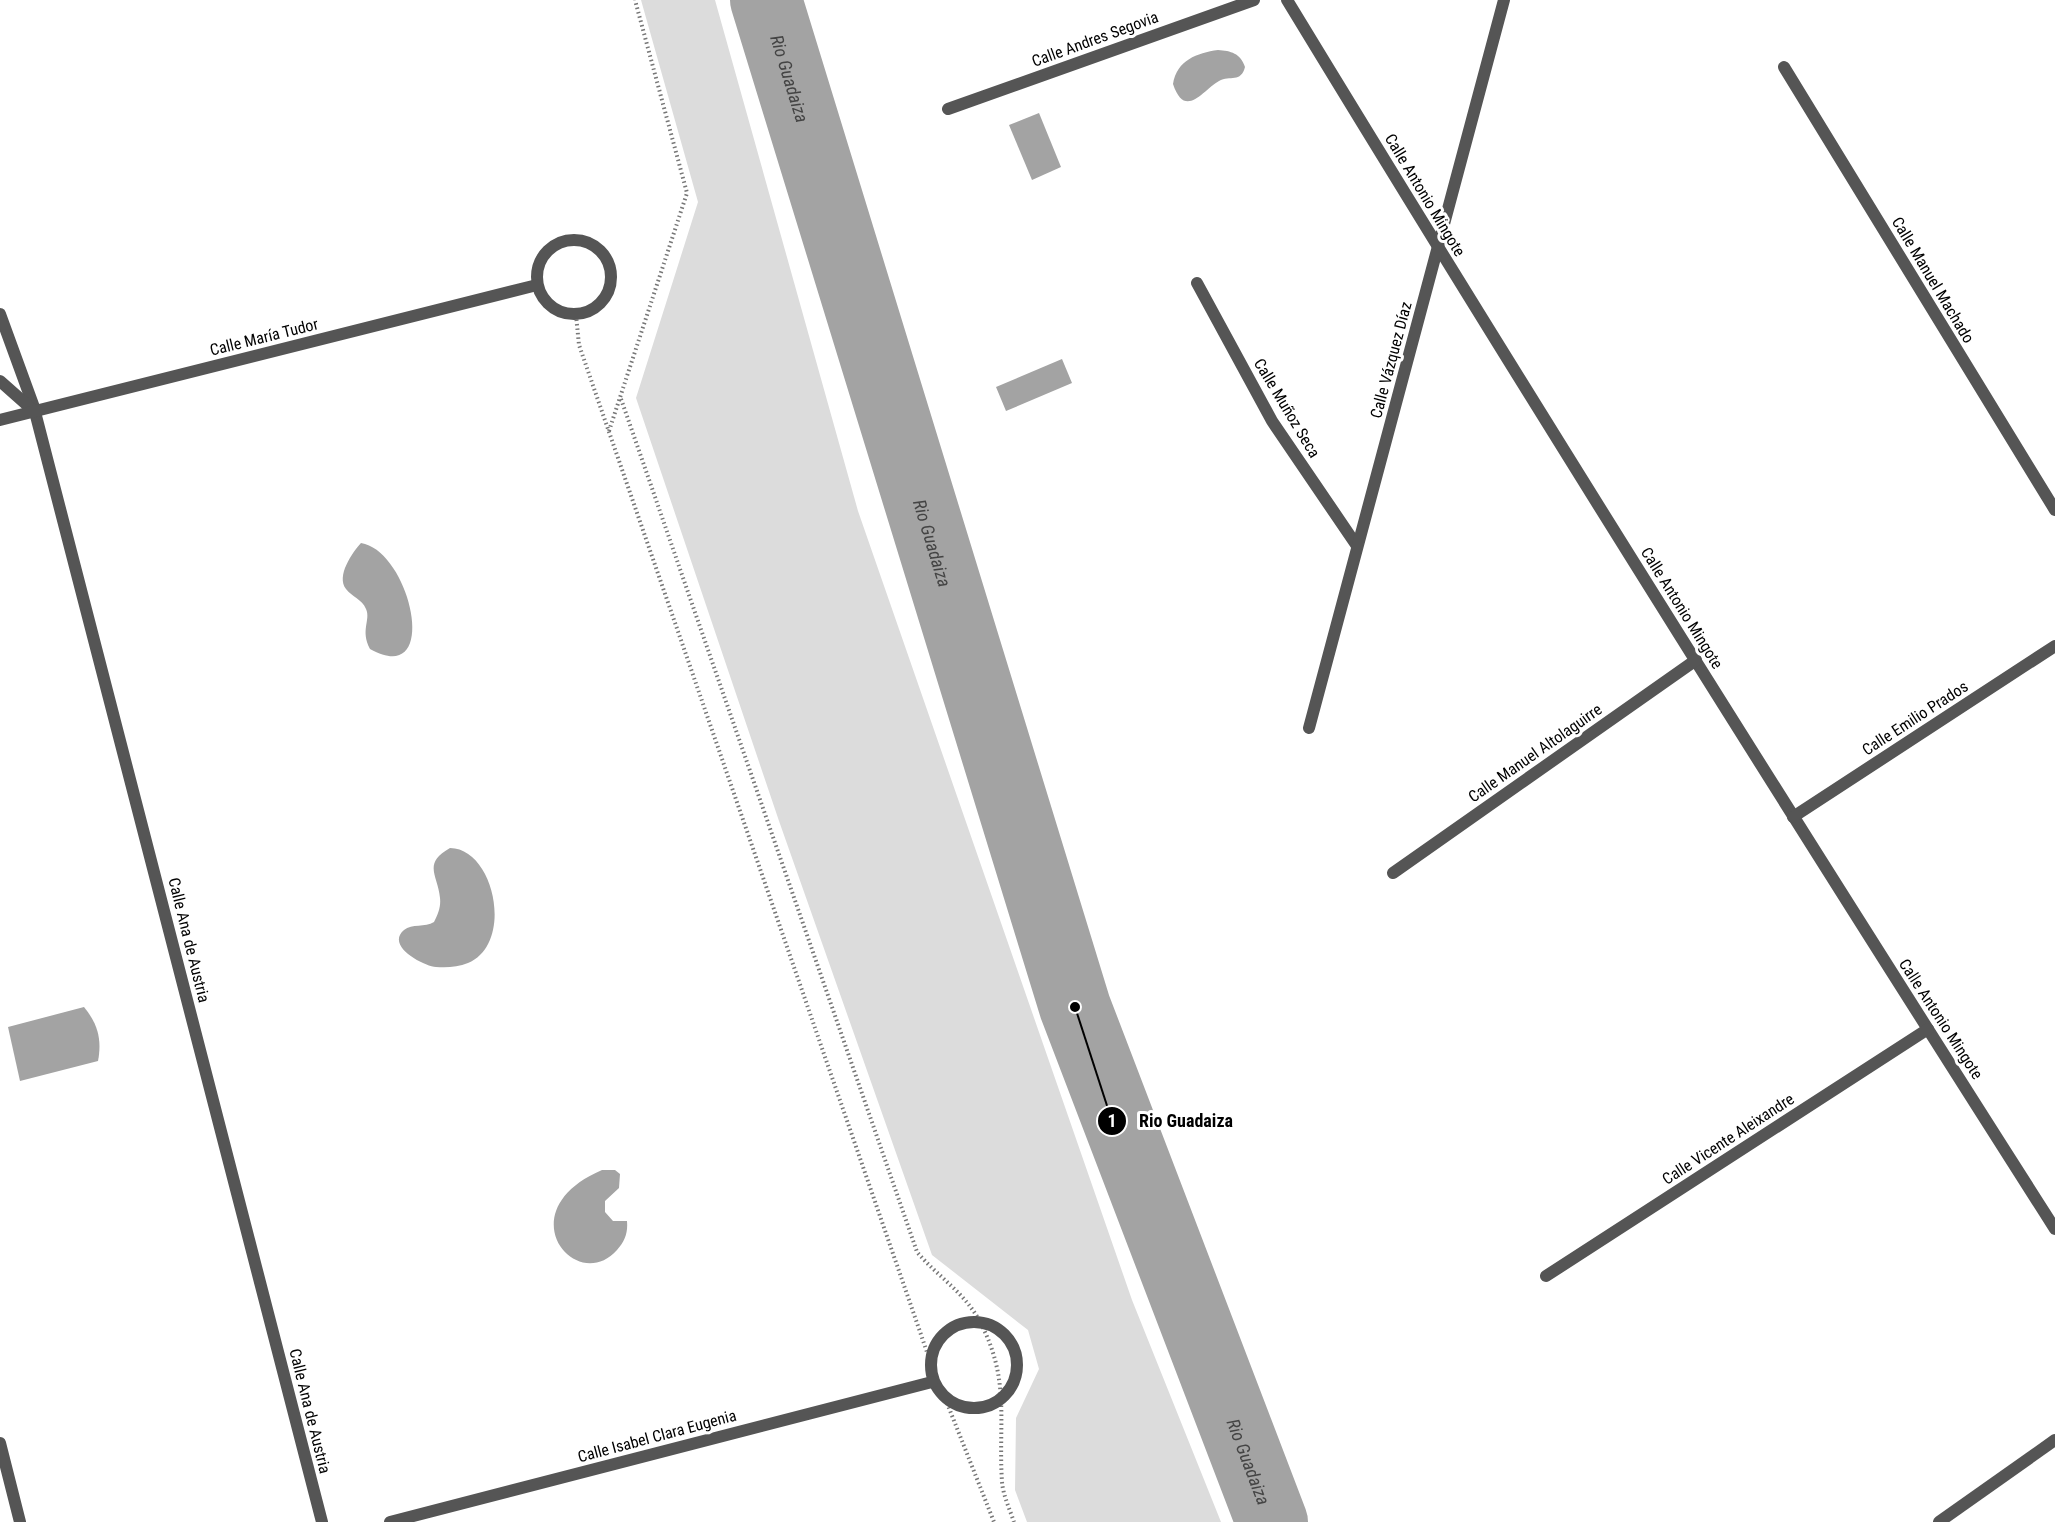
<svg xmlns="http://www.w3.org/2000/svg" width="2055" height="1522" font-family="'Roboto Condensed',sans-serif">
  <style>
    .green { fill: #dcdcdc }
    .water { fill: #a3a3a3 }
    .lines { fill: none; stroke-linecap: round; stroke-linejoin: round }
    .river { stroke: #a3a3a3; stroke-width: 72 }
    .path { stroke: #777; stroke-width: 4; stroke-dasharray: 1.5 3; stroke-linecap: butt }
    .street { stroke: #555; stroke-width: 12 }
    .labels { text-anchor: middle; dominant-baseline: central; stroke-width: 6; stroke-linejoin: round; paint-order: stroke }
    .street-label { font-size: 16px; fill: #000; stroke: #fff }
    .water-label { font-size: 18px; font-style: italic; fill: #444; stroke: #fff }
    .leader { fill: none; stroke: #000; stroke-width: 2 }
    .callout-dot { fill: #000; stroke: #fff; stroke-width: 2 }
    .mark-label { font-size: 18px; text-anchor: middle; font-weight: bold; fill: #fff }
    .callout-label { font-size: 18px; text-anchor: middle; font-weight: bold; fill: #000; stroke: #fff; stroke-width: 6; stroke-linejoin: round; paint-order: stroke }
  </style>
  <rect width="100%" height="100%" fill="#fff"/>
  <polygon class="green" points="641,0 715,0 858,511 1132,1300 1221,1522 1027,1522 1015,1490 1016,1418 1039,1369 1028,1330 932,1255 779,821 636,398 698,202"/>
  <g class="water">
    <path d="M1218,50c13,1 22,3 27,17 -4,16 -15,8 -26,14 -16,9 -34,39 -46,3 4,-24 24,-31 45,-34z"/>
    <polygon points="1039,113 1061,167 1032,180 1009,125"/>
    <polygon points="1062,359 1072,383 1006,411 996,387"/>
    <path d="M361,543c50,8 81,146 9,106 -10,-19 1,-29 -4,-40 -4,-10 -14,-12 -20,-20 -10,-13 6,-36 15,-46z"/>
    <path d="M450,848c44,0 65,95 18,115 -10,4 -21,5 -32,4 -12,-1 -51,-21 -32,-37 8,-7 21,-2 30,-8 4,-8 7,-15 6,-24 -2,-23 -18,-34 10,-50z"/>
    <path d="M84,1007c14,17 18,33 14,54l-78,20 -12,-54z"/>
    <path d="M602,1170h13l5,4 -1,14 -14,13v11l8,9h14c1,12 -2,20 -10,29 -41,46 -111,-39 -15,-80z"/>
  </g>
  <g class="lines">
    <path class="river" id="s1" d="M766,0l309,1007 197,515"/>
    <g class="path">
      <polyline points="576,315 579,345 928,1355"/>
      <path d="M621,399l296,853c20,24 46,39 62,68 32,59 19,101 23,162 1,13 8,28 12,40"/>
      <polyline points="609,431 687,193 635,0"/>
      <polyline points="947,1403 994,1522"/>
    </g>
    <g class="street">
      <path d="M1287,0c251,413 508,821 768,1229"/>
      <polyline points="1784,67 2055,510"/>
      <polyline points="948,109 1254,0"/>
      <circle cx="574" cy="277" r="37"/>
      <polyline points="1197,283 1272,421 1357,546"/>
      <polyline points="0,314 35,410"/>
      <polyline points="0,381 35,412 322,1522"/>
      <polyline points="0,420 537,285"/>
      <polyline points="1309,728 1504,0"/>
      <polyline points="1793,817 2055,646"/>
      <polyline points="1393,873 1696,660"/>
      <polyline points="1546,1276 1928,1029"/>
      <circle cx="974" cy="1365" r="43"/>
      <polyline points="0,1443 20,1522"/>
      <polyline points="390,1522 932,1382"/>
      <polyline points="1939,1522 2055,1440"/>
    </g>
  </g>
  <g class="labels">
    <g class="street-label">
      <text transform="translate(1095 39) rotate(-20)">Calle Andres Segovia</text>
      <text transform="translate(1425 195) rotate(59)">Calle Antonio Mingote</text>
      <text transform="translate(1933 280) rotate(59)">Calle Manuel Machado</text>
      <text transform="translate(264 337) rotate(-14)">Calle María Tudor</text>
      <text transform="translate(1391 360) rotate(-75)">Calle Vázquez Díaz</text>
      <text transform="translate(1287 408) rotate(59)">Calle Muñoz Seca</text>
      <text transform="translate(1682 608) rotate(58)">Calle Antonio Mingote</text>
      <text transform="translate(1915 718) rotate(-33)">Calle Emilio Prados</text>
      <text transform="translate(1535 753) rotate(-35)">Calle Manuel Altolaguirre</text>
      <text transform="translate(189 940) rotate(76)">Calle Ana de Austria</text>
      <text transform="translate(1941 1019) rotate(57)">Calle Antonio Mingote</text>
      <text transform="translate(1728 1139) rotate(-33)">Calle Vicente Aleixandre</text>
      <text transform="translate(310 1411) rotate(76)">Calle Ana de Austria</text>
      <text transform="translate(657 1436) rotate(-15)">Calle Isabel Clara Eugenia</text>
    </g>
    <g class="water-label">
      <text stroke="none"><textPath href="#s1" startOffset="82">Rio Guadaiza</textPath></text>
      <text stroke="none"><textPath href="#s1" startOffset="568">Rio Guadaiza</textPath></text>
      <text stroke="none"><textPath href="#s1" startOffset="1540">Rio Guadaiza</textPath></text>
    </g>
  </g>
  <path class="leader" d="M1075 1007L1112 1121"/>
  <g class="callout-dot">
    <circle cx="1075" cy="1007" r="6"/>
    <circle cx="1112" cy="1121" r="15"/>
  </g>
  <g class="mark-label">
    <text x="1112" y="1127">1</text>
  </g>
  <g class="callout-label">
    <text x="1186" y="1127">Rio Guadaiza</text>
  </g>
</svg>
